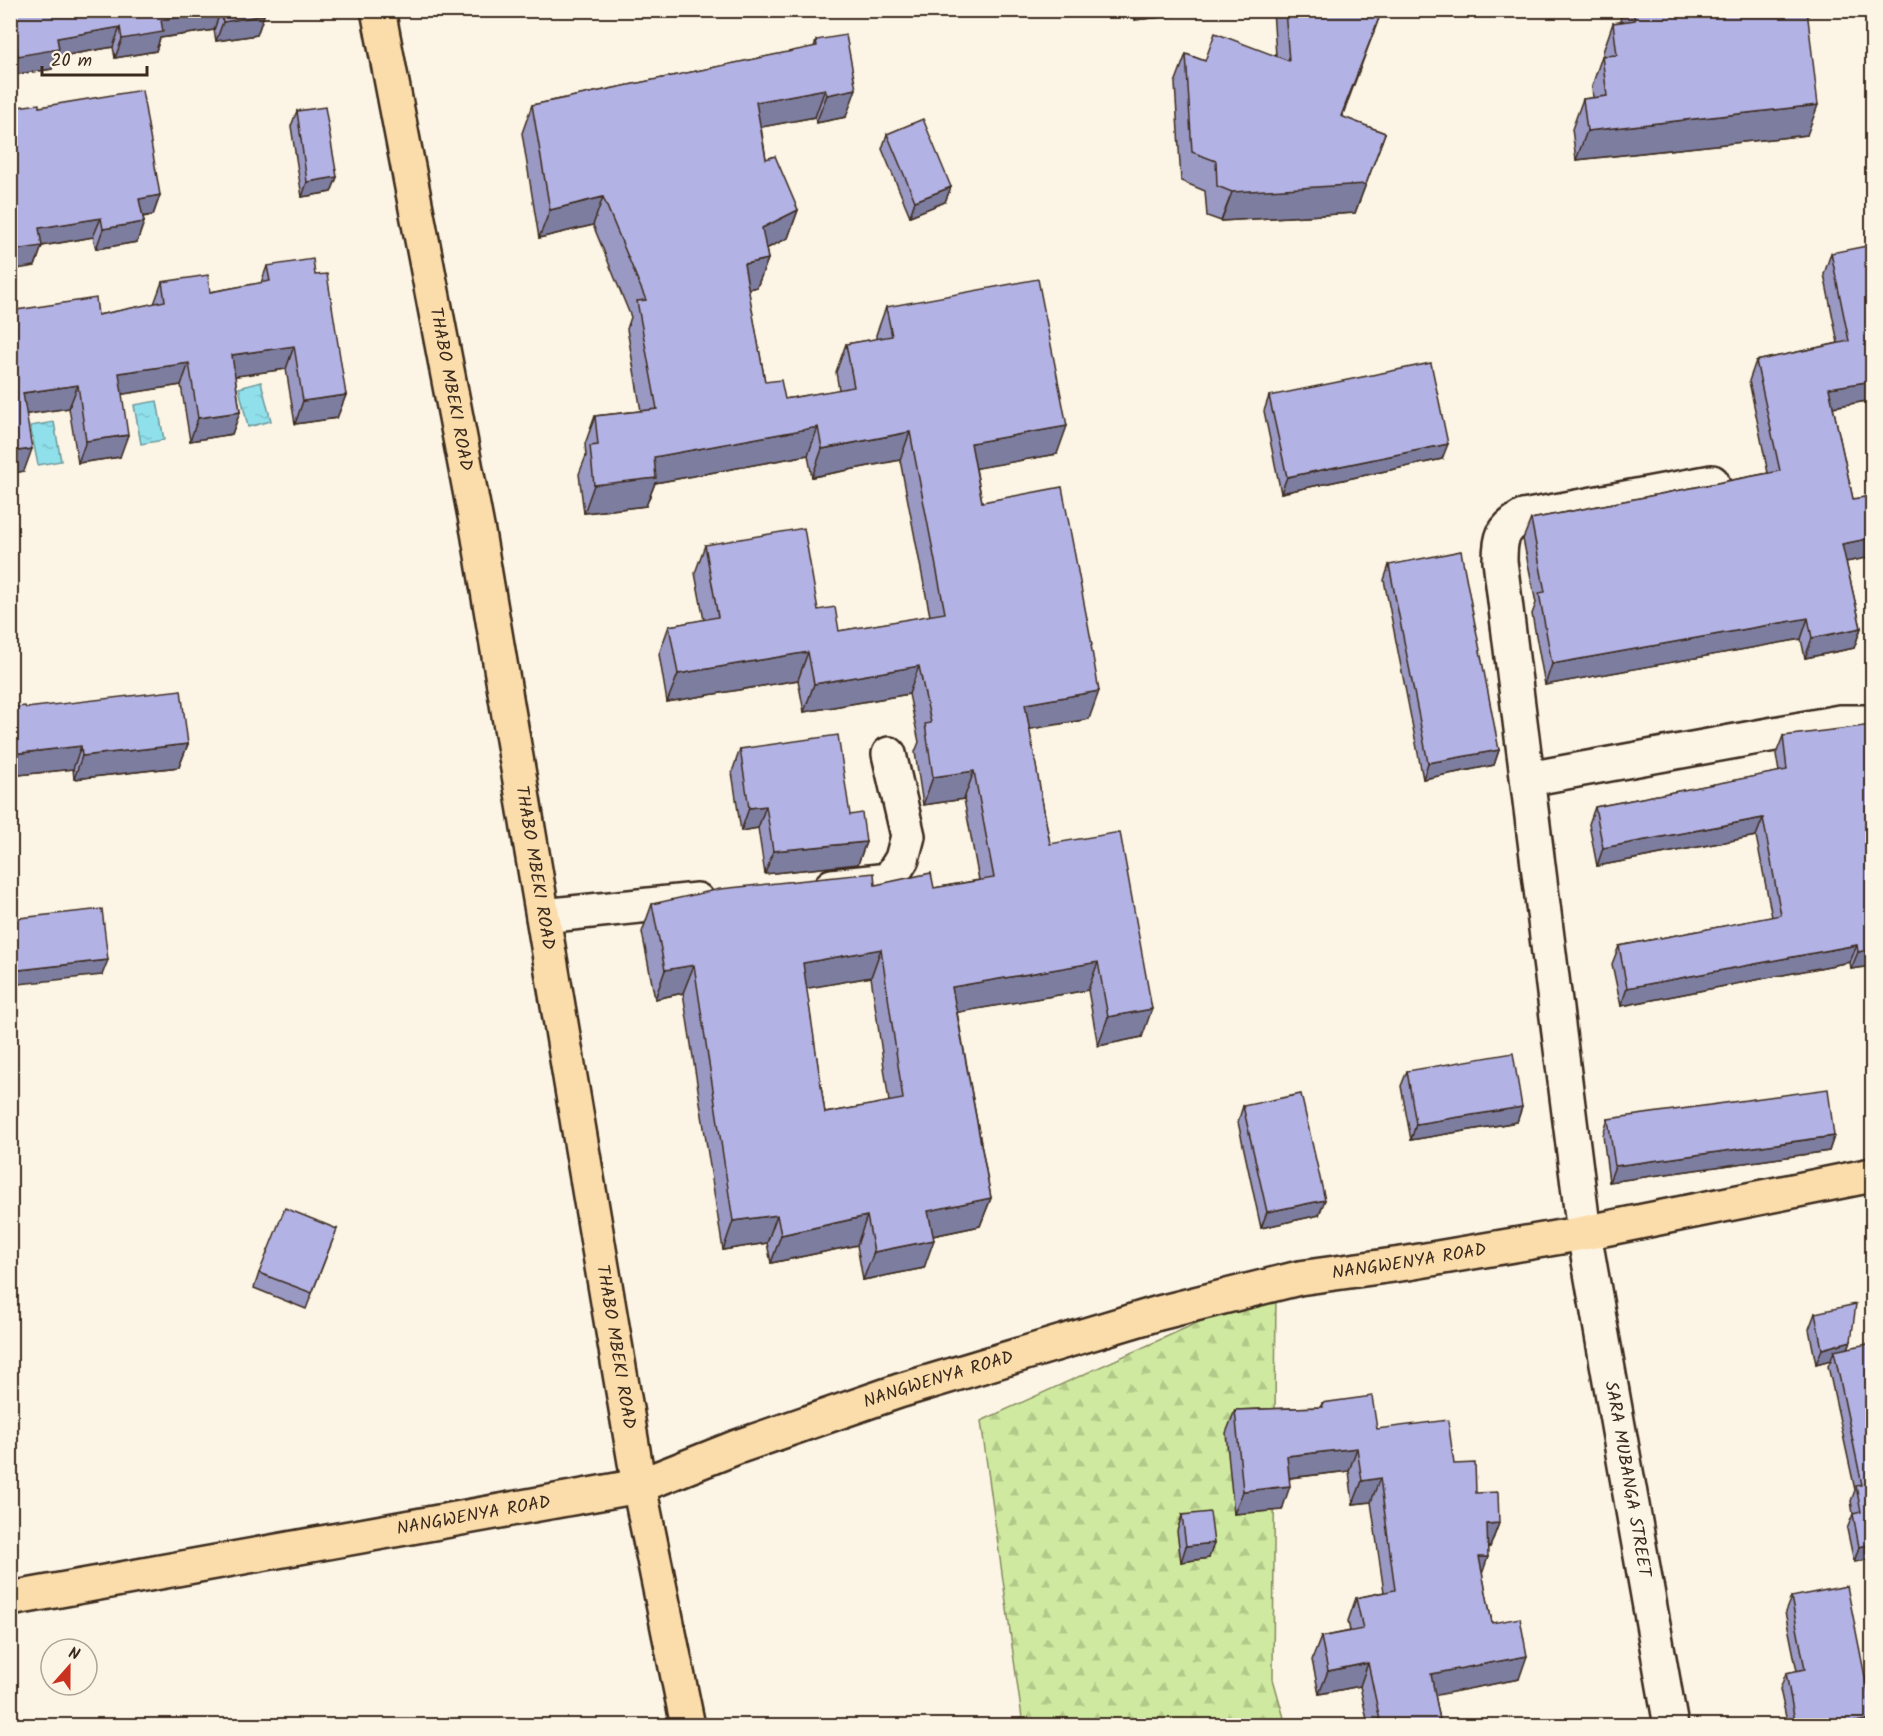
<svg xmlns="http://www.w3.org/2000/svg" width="1883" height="1736" font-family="Kalam,sans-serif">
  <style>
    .forest { fill: url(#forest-firs); stroke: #858a5f; stroke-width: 1.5 }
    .water { fill: url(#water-ripples); stroke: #6d9799; stroke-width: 1.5 }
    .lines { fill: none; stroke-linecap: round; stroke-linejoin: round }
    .minor-casing { stroke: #3b2a1e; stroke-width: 38 }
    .major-casing { stroke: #3b2a1e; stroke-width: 38 }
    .minor { stroke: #fcf5e5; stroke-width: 33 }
    .major { stroke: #fbddab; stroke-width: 33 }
    .wall { fill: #9a99c4; stroke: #3b2a1e; stroke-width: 1.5; fill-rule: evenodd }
    .shaded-wall { fill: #7d7da0; stroke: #3b2a1e; stroke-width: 1.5 }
    .building { fill: #b3b2e4; stroke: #3b2a1e; stroke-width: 1.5; fill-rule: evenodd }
    .labels { text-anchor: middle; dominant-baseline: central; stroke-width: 6; stroke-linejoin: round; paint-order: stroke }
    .street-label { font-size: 18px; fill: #3b2a1e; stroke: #fcf5e5 }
  </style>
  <defs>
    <pattern id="forest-firs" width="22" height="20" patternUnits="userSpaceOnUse" patternTransform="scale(1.5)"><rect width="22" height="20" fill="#cfeaa0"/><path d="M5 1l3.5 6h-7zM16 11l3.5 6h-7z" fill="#b3c989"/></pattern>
    <pattern id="water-ripples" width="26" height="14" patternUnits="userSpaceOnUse" patternTransform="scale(1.5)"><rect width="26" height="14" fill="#8fe0eb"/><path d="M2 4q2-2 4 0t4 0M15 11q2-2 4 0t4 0" fill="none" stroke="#7cc0c9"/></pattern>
  </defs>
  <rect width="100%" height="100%" fill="#fcf5e5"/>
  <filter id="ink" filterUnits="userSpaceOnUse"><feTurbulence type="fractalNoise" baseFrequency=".0167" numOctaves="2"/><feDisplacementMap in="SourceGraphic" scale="12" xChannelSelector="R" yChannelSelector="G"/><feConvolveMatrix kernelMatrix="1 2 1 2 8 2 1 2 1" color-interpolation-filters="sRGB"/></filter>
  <g filter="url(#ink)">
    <polygon class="forest" points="1276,1287 1273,1679 1286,1725 1023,1725 981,1421"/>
    <g class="water">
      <polygon points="261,382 271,421 248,427 239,388"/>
      <polygon points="157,401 164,440 141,444 134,405"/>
      <polygon points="54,422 61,461 38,465 30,426"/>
    </g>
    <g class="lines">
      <defs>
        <g id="minor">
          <polyline points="1528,779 1840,722 1872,722"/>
          <polyline points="832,886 889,880 902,859 908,836 889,754"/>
          <polyline points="543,916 697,900"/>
          <path d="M1671,1726l-87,-493 -84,-672c0,-24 2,-32 23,-44l189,-35"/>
        </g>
        <g id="major">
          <path id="s1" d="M378,10l100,522 161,954 49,240"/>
          <path id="s2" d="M10,1599l629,-113 98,-39 162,-56 260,-78 140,-35 109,-15 176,-30 288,-58"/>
        </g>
      </defs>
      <use href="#minor" class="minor-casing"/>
      <use href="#major" class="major-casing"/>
      <use href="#minor" class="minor"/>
      <use href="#major" class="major"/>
    </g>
    <g class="wall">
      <polygon points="10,10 263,10 264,15 257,35 216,41 214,30 160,38 156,51 115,58 113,47 56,57 52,69 11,75"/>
      <polygon points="1133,10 1228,10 1135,20"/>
      <polygon points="1273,10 1382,10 1342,117 1385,133 1355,213 1221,221 1207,216 1205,191 1181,181 1175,83 1186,54 1205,61 1276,56"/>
      <polygon points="1619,10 1807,10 1807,135 1576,160 1572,129 1583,99 1593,98 1592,86 1602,56 1603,56 1603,52 1613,23 1621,22"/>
      <path d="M816,40l30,77 -30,6 -1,-6 -54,10 5,32 32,51 -10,28 -22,11 2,10 -11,28 -9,2 17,93 20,17 54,-9 -3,-18 10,-28 30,-5v-4l10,-28 171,147 -81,14 6,34 109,146 -2,71 -60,10 21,115 92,193 -44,9 -10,-56 -131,22 34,186 -11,28 -47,10 -9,32 -61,12 -6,-35 -86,18 -4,-20 -44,7 -40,-257 -28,6 -13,-67 10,-28 223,-19 59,3 45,-8 -15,-81 -41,6 -8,-53 4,-10 -10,-48 -105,18 -6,-32 -131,22 -8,-48 10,-28 35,-6 -9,-47 10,-28 113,65 21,21 91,-15 -30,-156 -88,17 -4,-22 -153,28 -9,23 -62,7 -5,-39 7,-18 -1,-12 10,-28 46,-5 -14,-82 4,-12 -38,-92 -54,13 -17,-105 10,-28 282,-58zM871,977l18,125 -64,11 -19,-125z"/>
      <polygon points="39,107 160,195 153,215 143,217 144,222 137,242 96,249 93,237 42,246 35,266"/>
      <polygon points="297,111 337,177 331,192 302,197 291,126"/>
      <polygon points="887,134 951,187 945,202 910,216 882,149"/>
      <polygon points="1831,253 1872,400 1833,407 1853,499 1872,496 1872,557 1846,562 1861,628 1854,648 1805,658 1801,639 1545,685 1532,614 1536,603 1523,539 1531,519 1768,473 1749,381 1756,361 1838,343 1824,274"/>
      <polygon points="267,266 315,275 346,395 337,418 295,424 286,369 235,376 240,412 232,434 190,441 181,385 122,394 120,457 78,463 69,408 26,414 24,471 10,311 98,315 154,304 162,282 210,292 261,283"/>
      <polygon points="1269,396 1442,459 1281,493 1264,411"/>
      <polygon points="1389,565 1499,750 1494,765 1423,779 1384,580"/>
      <polygon points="10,708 26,708 188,744 179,767 74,779 73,769 10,776"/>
      <polygon points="1783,736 1872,966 1851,969 1850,962 1621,1006 1612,964 1619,946 1772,917 1756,836 1597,866 1589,824 1595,807 1779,772 1776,754"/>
      <polygon points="740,749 850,815 866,842 858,864 765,874 758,828 741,831 732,772"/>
      <polygon points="1407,1071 1522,1107 1517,1122 1411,1140 1401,1086"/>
      <polygon points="1243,1106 1319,1215 1261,1228 1238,1122"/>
      <polygon points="1608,1119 1834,1136 1829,1151 1609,1182 1603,1135"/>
      <polygon points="337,1229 306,1309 254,1288 259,1273"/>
      <polygon points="1815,1313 1851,1341 1848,1348 1872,1559 1854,1562 1847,1529 1853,1514 1851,1501 1855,1490 1828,1366 1831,1360 1816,1364 1809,1329"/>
      <polygon points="1322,1403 1377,1429 1454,1464 1499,1523 1490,1547 1488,1547 1482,1573 1492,1623 1519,1679 1435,1695 1441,1725 1368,1725 1360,1686 1319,1694 1312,1660 1321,1637 1350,1631 1348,1621 1356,1598 1384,1592 1371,1502 1353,1504 1349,1471 1290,1478 1282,1510 1234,1514 1226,1433 1235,1410 1321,1407"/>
      <polygon points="1182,1515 1209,1558 1181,1562 1177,1531"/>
      <polygon points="1791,1597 1872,1722 1871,1725 1775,1725 1787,1722 1780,1689 1786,1673 1797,1671 1785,1612"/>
    </g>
    <g class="shaded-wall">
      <polygon points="221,10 214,30 160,38 156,51 115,58 122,39 161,20"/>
      <polygon points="1138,10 1228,10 1135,20"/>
      <polygon points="264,15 257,35 216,41 223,22"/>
      <polygon points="120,27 113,47 56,57 52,69 11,75 18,56 57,38"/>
      <polygon points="16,44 10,59 10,45"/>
      <polygon points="825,89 815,117 746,130 756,102"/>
      <polygon points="856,89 846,117 816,123 827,95"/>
      <polygon points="1818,105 1807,135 1576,160 1587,131"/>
      <polygon points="1385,133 1355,213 1221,221 1232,192"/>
      <polygon points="337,177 331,192 302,197 307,182"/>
      <polygon points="951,187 945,202 910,216 915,201"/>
      <polygon points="160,195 153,215 132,218 139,199"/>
      <polygon points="603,197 593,225 539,238 550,210"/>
      <polygon points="798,210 788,238 751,256 762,228"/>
      <polygon points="101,218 93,237 42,246 35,266 10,270 10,251 39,228"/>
      <polygon points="144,222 137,242 96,249 103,229"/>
      <polygon points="768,259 757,287 734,292 744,264"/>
      <polygon points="294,346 286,369 223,378 232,355"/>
      <polygon points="189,363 181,385 111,396 119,373"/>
      <polygon points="1872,381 1872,400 1821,409 1829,388"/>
      <polygon points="78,385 69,408 15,416 23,393"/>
      <polygon points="346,395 337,418 295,424 303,401"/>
      <polygon points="240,412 232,434 190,441 198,418"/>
      <polygon points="1067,426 1057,454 961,471 971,443"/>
      <polygon points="818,427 808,455 655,483 646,506 584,513 594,485 654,457"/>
      <polygon points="910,432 900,460 812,477 822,449"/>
      <polygon points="128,435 120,457 78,463 86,441"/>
      <polygon points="1448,444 1442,459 1281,493 1287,477"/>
      <polygon points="32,449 24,471 10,474 10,452"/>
      <polygon points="1872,538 1872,557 1835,564 1842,544"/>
      <polygon points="1808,618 1801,639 1545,685 1552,664"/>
      <polygon points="1861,628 1854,648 1805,658 1812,638"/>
      <polygon points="808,652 798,680 667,702 678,674"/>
      <polygon points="919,666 909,694 804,712 814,684"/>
      <polygon points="1099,691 1089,719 1014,732 1025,704"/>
      <polygon points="188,744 179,767 74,779 82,756"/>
      <polygon points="81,746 73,769 10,776 10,759 12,754"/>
      <polygon points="1499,750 1494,765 1423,779 1428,763"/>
      <polygon points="974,771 964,799 923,805 933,777"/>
      <polygon points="766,806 758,828 741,831 749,808"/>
      <polygon points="1763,818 1756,836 1597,866 1603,848"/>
      <polygon points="866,842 858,864 765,874 773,851"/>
      <polygon points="1857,945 1850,962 1621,1006 1627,988"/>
      <polygon points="881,949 871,977 792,991 803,963"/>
      <polygon points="1872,949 1872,966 1851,969 1858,952"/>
      <polygon points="108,960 102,975 10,985 10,971"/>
      <polygon points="1098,962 1088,990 942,1015 952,987"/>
      <polygon points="694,965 683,993 655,999 665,970"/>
      <polygon points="1152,1009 1142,1037 1098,1046 1108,1017"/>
      <polygon points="1522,1107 1517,1122 1411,1140 1416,1124"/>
      <polygon points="1834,1136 1829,1151 1609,1182 1615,1166"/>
      <polygon points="991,1198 980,1226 918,1239 928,1211"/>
      <polygon points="1325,1200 1319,1215 1261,1228 1267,1212"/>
      <polygon points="777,1215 767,1243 723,1250 733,1221"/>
      <polygon points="867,1216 857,1245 771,1263 781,1235"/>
      <polygon points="934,1240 924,1268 863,1280 874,1252"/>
      <polygon points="1851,1341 1845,1356 1834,1351 1831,1360 1816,1364 1822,1349"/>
      <polygon points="1357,1448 1349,1471 1279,1479 1287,1456"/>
      <polygon points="1380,1478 1371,1502 1353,1504 1362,1481"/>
      <polygon points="1290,1486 1282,1510 1234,1514 1243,1491"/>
      <polygon points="1499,1523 1490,1547 1478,1547 1487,1524"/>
      <polygon points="1214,1543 1209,1558 1181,1562 1186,1546"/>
      <polygon points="1872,1544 1872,1559 1854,1562 1859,1547"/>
      <polygon points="1479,1557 1488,1557 1480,1580"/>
      <polygon points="1527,1656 1519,1679 1422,1698 1431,1674"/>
      <polygon points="1368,1663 1360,1686 1319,1694 1328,1671"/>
      <polygon points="1872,1719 1871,1725 1838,1725"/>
    </g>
    <g class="building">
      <polygon points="10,10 221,10 161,20 163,32 122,39 120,27 57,38 59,49 18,56 16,44 10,45"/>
      <polygon points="221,10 263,10 264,15 223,22"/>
      <polygon points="1285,10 1382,10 1341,116 1385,133 1366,184 1232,192 1217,186 1216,161 1192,152 1186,54 1205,61 1215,33 1289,61"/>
      <polygon points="1633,10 1807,10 1818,105 1587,131 1583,99 1607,96 1602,56 1617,55 1613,23 1635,20"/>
      <path d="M846,35l10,54 -29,6 -2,-6 -69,13 10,57 9,-3 23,54 -36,18 6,31 -24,5 21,118 16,-2 4,19 69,-12 -8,-43 46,-8 -6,-29 152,-28 29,147 -96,17 11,59 80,-15 30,158h-1l8,46 -74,13 25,140 70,-12 32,177 -44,8 -10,-55 -146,25 39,211 -63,13 6,29 -60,12 -7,-36 -86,19 -4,-20 -44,6 -39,-256 -29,5 -13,-66 68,-15 154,-16 1,12 56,-12 3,15 60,-10 -20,-107 -41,6 -8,-53 6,-1 -12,-57 -105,18 -6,-32 -130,22 -9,-48 49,-9 -13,-72 99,-17 14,82 17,-3 4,24 106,-18 -35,-181 -88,17 -4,-22 -164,30 2,21 -62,7 -4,-39 8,-1 -3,-29 62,-7 -20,-108 9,-1 -43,-103 -53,13 -18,-105 285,-59 -1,-6zM881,949l22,150 -78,14 -22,-150z"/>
      <polygon points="142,90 160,195 139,199 144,222 103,229 101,218 39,228 42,246 10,251 10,108 39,104 39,107"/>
      <polygon points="325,107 337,177 307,182 297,111"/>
      <polygon points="923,119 951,187 915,201 887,134"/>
      <polygon points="1872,245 1872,381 1829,388 1853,499 1872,496 1872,538 1842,544 1861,628 1812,638 1808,618 1552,664 1539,593 1545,592 1531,519 1780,471 1756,361 1849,341 1831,253"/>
      <polygon points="313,259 315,275 327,274 346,395 303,401 294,346 232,355 240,412 198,418 189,363 119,373 128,435 86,441 78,385 23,393 32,449 10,452 10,311 96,298 98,315 165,301 162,282 208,275 210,292 270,281 267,266"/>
      <polygon points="1431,363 1448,444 1287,477 1269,396"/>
      <polygon points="1461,551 1499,750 1428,763 1389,565"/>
      <polygon points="181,690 188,744 82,756 81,746 12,754 13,761 10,761 10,708 25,706 26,708"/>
      <polygon points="1872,725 1872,949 1858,952 1857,945 1627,988 1619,946 1781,915 1763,818 1603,848 1595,807 1787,770 1783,736"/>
      <polygon points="838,735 850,815 862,813 866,842 773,851 766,806 749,808 740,749"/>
      <polygon points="102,909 108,960 10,971 10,919"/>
      <polygon points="1513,1053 1522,1107 1416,1124 1407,1071"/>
      <polygon points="1828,1089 1834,1136 1615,1166 1608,1119"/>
      <polygon points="1301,1094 1325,1200 1267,1212 1243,1106"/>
      <polygon points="285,1208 337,1229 312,1293 259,1273"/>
      <polygon points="1856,1304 1851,1341 1822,1349 1815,1313"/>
      <polygon points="1872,1343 1872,1544 1859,1547 1853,1514 1861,1512 1856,1486 1862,1485 1834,1351"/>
      <polygon points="1372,1396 1377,1429 1448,1420 1454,1464 1475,1463 1476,1493 1498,1492 1499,1523 1487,1524 1488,1557 1479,1557 1492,1623 1520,1618 1527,1656 1431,1674 1441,1725 1381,1725 1368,1663 1328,1671 1321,1637 1363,1629 1356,1598 1395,1590 1380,1478 1362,1481 1357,1448 1287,1456 1290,1486 1243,1491 1235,1410 1323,1407 1322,1403"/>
      <polygon points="1210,1512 1214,1543 1186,1546 1182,1515"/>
      <polygon points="1847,1586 1872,1712 1872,1719 1838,1725 1775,1725 1795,1721 1786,1673 1805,1669 1791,1597"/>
    </g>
  </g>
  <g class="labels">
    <g class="street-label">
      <text stroke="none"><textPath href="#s1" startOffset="386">THABO MBEKI ROAD</textPath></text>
      <text stroke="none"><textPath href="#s1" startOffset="872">THABO MBEKI ROAD</textPath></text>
      <text stroke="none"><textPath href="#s2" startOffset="1443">NANGWENYA ROAD</textPath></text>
      <text stroke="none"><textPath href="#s1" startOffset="1358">THABO MBEKI ROAD</textPath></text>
      <text stroke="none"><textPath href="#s2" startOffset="957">NANGWENYA ROAD</textPath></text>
      <text transform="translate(1627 1479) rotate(80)">SARA MUBANGA STREET</text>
      <text stroke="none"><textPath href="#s2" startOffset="471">NANGWENYA ROAD</textPath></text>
    </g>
  </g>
  <rect width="1883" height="1736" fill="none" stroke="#fcf5e5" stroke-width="36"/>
  <rect x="18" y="18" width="1847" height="1700" fill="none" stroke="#3b2a1e" stroke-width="2" filter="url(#ink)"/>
  <g transform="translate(69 1667) rotate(21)"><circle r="28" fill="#fcf5e5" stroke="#afa495" stroke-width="1.5"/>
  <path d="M0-4.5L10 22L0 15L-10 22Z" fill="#c8321e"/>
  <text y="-9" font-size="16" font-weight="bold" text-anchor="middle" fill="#3b2a1e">N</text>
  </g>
  <path d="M42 66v9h105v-9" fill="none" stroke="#3b2a1e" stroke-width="3"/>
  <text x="51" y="66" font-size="18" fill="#3b2a1e" stroke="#fcf5e5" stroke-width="4.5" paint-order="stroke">20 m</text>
</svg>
